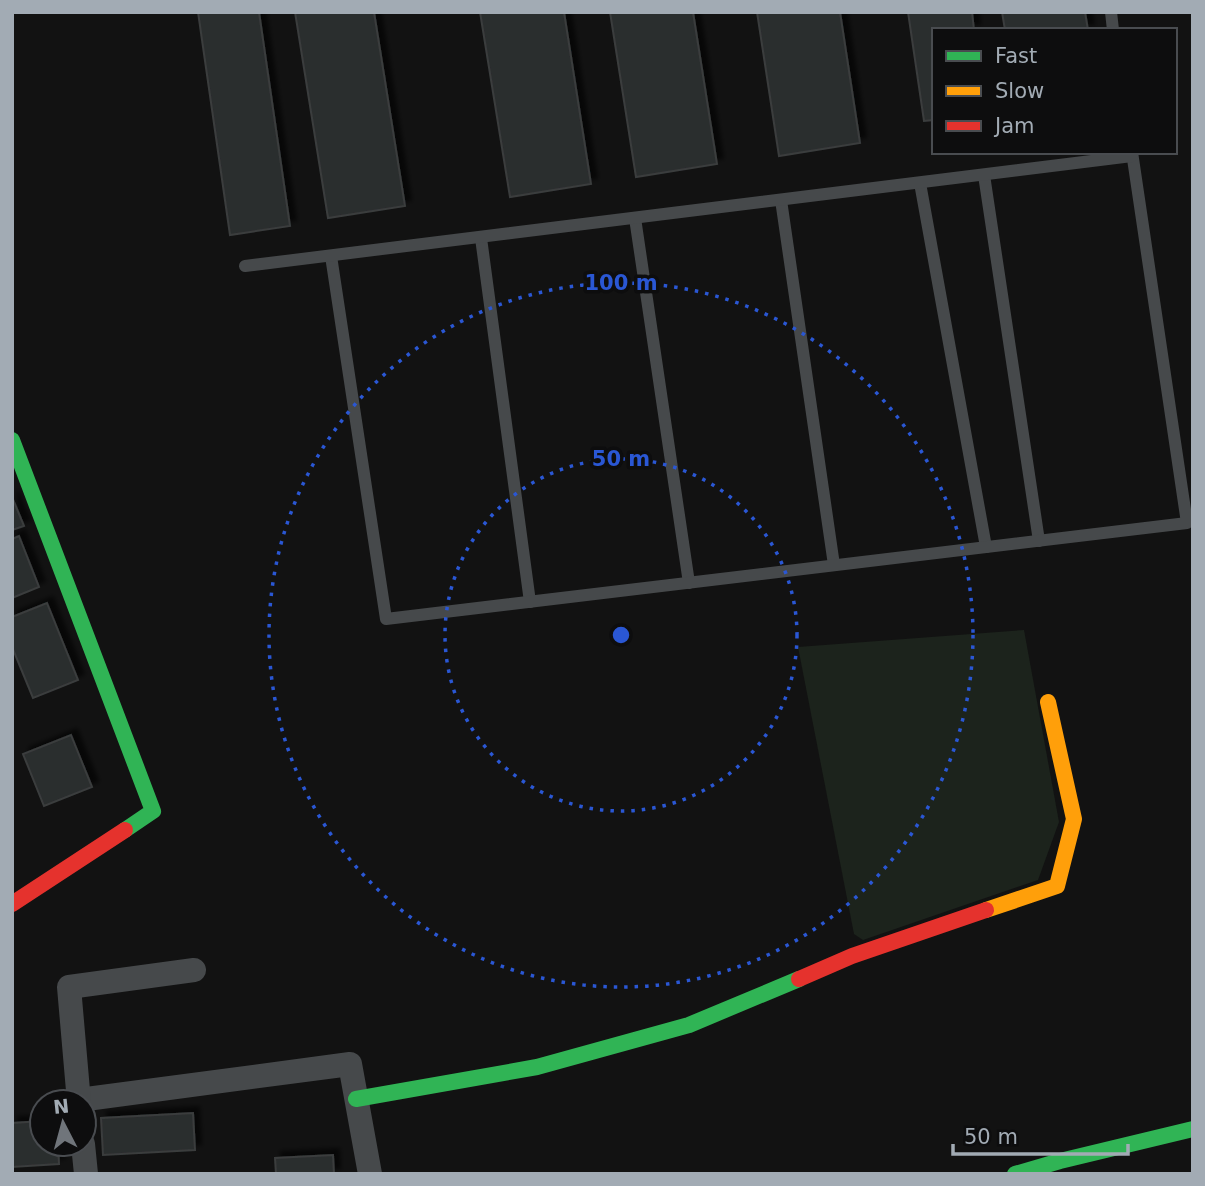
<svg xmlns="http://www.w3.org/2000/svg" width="1205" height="1186" font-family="'DejaVu Sans',sans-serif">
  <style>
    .green { fill: #1c231c }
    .building { fill: #2c2d2e; stroke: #3a3d3e; stroke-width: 2; filter: url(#shadow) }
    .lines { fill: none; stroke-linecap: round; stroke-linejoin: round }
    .lane { stroke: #46494b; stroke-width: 12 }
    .street { stroke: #46494b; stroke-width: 24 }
    .fast { stroke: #30b455; stroke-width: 16 }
    .slow { stroke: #ff9f0a; stroke-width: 16 }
    .jam { stroke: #e5322d; stroke-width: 16 }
    .ring { fill: none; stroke: #2a57d4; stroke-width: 3.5; stroke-dasharray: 3.5 7 }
    .centre { fill: #2a57d4; stroke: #0d0d0e; stroke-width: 3.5 }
    .ring-label { font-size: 21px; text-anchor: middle; font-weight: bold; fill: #2a57d4; stroke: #0d0d0e; stroke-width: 7; stroke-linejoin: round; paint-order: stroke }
  </style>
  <defs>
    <filter id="shadow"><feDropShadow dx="6" dy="-6" stdDeviation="2" flood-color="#0009"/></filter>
  </defs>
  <rect width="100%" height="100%" fill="#121212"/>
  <polygon class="green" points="1024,630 1059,822 1038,880 863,940 854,934 798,647"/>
  <g class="building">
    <polygon points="198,12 259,12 290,226 230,235"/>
    <polygon points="295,12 374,12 405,206 328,218"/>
    <polygon points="480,12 564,12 591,184 510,197"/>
    <polygon points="610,12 693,12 717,164 636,177"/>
    <polygon points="757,12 840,12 860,143 779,156"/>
    <polygon points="908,12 972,12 974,30 934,30 934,120 924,121"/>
    <polygon points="1002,12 1085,12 1088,30 1005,30"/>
    <polygon points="12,497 24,526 12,530"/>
    <polygon points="19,536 39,587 12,598 12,539"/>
    <polygon points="47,603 78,680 33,698 12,647 12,617"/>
    <polygon points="71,735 92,787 44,806 23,754"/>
    <polygon points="193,1113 195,1150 103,1155 101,1118"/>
    <polygon points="42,1121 42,1144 58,1144 59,1164 12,1167 12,1123"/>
    <polygon points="333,1155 334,1174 276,1174 275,1158"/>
  </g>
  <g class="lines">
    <g class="lane">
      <polyline points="1111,12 1113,30"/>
      <polyline points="984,175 1039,541"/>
      <polyline points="920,183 986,547"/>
      <polyline points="781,200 834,565"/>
      <polyline points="635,218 689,583"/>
      <polyline points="481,238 530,602"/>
      <polyline points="331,256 386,619 1187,523 1132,152"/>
      <polyline points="245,266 1132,156"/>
    </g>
    <g class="street">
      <polyline points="79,1100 350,1064 370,1174"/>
      <polyline points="79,1102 69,987 194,970"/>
      <polyline points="83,1144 86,1174"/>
    </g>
    <g class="fast">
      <polyline points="12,440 153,811 125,830"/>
      <polyline points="356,1099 537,1067 689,1025 799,979"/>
      <polyline points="1015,1174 1060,1161 1193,1129"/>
    </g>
    <polyline class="slow" points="986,910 1057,886 1074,819 1048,702"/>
    <g class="jam">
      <polyline points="12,904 125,830"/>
      <polyline points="799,979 852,956 986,910"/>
    </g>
  </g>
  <g class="ring">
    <circle cx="621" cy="635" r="176"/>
    <circle cx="621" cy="635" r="352"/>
  </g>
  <circle cx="621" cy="635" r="10" class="centre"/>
  <g class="ring-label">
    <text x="621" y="290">100 m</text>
    <text x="621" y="466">50 m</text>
  </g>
  <rect width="1205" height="1186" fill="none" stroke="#a2abb4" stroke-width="28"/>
  <rect x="932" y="28" width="245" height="126" fill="#0d0d0e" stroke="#494c50" stroke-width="2"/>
  <rect x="946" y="51" width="35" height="10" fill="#30b455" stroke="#494c50" stroke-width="2"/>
  <text x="995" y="63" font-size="21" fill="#a2abb4">Fast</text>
  <rect x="946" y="86" width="35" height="10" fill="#ff9f0a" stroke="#494c50" stroke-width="2"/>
  <text x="995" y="98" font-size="21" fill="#a2abb4">Slow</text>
  <rect x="946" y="121" width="35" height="10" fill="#e5322d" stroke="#494c50" stroke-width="2"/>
  <text x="995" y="133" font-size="21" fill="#a2abb4">Jam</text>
  <g transform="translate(63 1123) rotate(354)"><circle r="33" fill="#0d0d0e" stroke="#494c50" stroke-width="2"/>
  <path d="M0-5L12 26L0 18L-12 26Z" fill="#70757b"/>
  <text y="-10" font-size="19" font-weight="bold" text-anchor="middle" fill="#a2abb4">N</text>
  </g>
  <path d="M953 1144v10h175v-10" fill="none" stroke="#a2abb4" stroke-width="3.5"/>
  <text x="964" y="1144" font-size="21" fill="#a2abb4" stroke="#0d0d0e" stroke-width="5" paint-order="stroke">50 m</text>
</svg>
